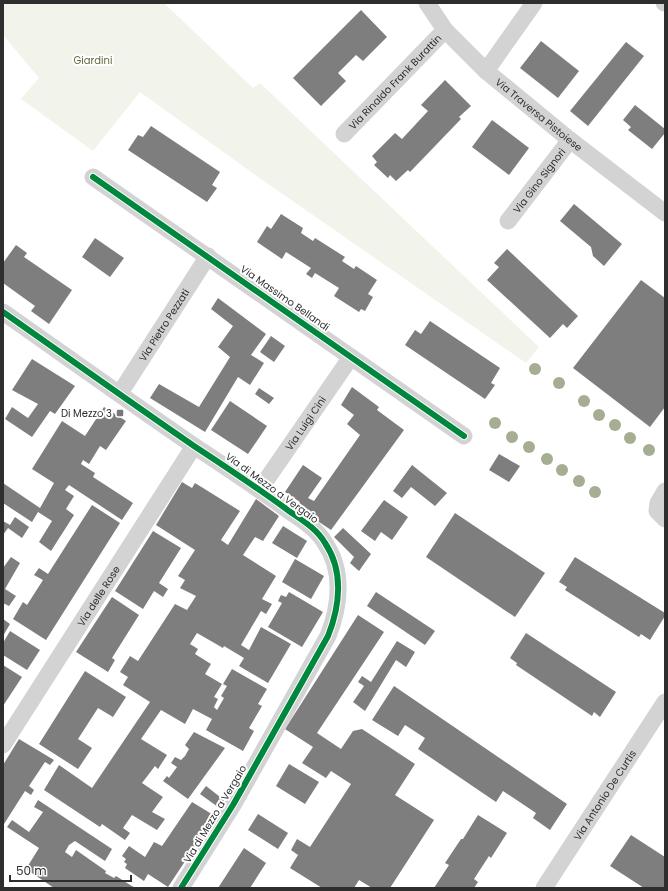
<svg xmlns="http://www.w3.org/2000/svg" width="668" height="891" font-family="Poppins,sans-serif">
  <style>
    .green { fill: #f2f4eb }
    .building { fill: #7e7e7e }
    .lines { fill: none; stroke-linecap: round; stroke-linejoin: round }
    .minor { stroke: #d3d3d3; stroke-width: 17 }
    .cycleway-casing { stroke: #fff; stroke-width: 8 }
    .cycleway { stroke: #00873e; stroke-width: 6 }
    .tree { fill: #a5ad93 }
    .poi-dot { fill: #777; stroke: #fff; stroke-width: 1.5 }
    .labels { text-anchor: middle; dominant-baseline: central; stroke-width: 4; stroke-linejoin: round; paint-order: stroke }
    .park-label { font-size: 10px; fill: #5c6a3b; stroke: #fff }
    .street-label { font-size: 10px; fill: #2e2e2e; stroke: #fff }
    .poi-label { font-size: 10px; fill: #2e2e2e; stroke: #fff; text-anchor: end }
  </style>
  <rect width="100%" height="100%" fill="#fff"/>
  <polygon class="green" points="3,3 164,3 253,88 260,83 539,347 526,363 261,179 140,92 93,151 21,99 39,78 3,35"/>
  <g class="building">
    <polygon points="361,10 387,37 363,61 356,55 338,73 346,81 321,106 293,78"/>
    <polygon points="541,41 579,71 558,98 520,68"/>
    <polygon points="626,42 644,56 588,126 570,111"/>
    <polygon points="445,80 471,106 459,117 461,119 410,172 408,170 396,181 390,175 388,178 374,165 377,162 372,156 395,133 402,139 428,111 421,105"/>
    <polygon points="635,105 665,129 665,133 652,149 628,130 631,127 623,120"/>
    <polygon points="492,120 529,148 509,175 472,147"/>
    <polygon points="151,126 220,172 212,185 217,188 207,202 128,150 138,135 143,137"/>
    <polygon points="574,204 622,244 604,266 593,256 591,247 560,221"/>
    <polygon points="281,214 303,228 301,233 313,241 315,238 345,257 342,261 354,269 356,266 377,280 368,294 373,297 365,311 361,309 359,312 334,296 339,288 315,273 312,278 306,274 311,268 286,252 282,259 257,242 267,226 271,229"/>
    <polygon points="95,238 124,258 110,277 82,257"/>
    <polygon points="16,245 27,253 24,257 72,290 49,324 31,311 35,306 3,283 3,263"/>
    <polygon points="507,249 578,316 567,328 563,324 550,338 487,280 499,267 494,263"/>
    <polygon points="641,280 665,298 665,407 650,427 573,368"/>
    <polygon points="218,298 266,334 251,355 264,363 250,385 238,377 205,432 150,398 159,384 199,407 230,357 218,347 233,326 211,309"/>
    <polygon points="430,321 500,368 491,383 495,385 485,399 405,345 415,330 421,334"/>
    <polygon points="271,336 285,346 274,362 260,352"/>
    <polygon points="32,359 75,386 55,414 50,411 32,437 5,419 12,407 28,418 38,404 12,390"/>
    <polygon points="352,387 379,407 377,410 404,430 331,530 297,507 300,502 285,492 303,465 322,478 308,498 314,501 360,435 347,424 354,415 341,405"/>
    <polygon points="259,388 274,398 269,404 255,394"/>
    <polygon points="230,401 267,426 248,454 211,430"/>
    <polygon points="104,407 126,421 106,450 100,446 89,464 83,460 81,464 95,473 93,477 133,503 122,520 69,485 65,490 74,496 66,509 74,515 51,551 39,542 52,521 38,512 32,522 3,503 3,483 40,508 54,483 32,469 62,421 85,436"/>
    <polygon points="499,454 520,466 509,482 489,470"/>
    <polygon points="412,465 447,493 435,506 411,487 402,498 393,491"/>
    <polygon points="182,482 192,488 195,483 240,511 221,540 228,545 256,499 279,516 263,541 255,537 243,555 276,576 262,599 272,604 266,614 261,611 241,645 249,650 261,627 291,644 268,683 239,666 244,658 224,646 223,648 197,633 190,644 198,649 195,654 211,664 205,674 222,684 214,697 218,699 214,707 217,710 224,698 221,696 227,686 223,684 232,669 267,689 258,704 262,706 249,728 254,731 243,751 206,730 212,719 193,709 185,724 161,710 141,739 167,755 158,769 155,766 142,783 163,797 152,812 165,819 157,830 132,815 123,828 130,833 125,840 102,824 100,827 44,790 59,765 92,788 150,702 123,685 128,677 120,672 130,656 138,661 175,604 187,610 196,596 180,588 185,580 178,576 195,550 156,525"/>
    <polygon points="384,500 408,517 392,540 381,532 375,541 361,531"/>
    <polygon points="92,505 120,523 46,640 13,619 23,602 27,605 43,580 34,575 39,568 48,574"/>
    <polygon points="455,513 545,573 515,617 426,557"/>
    <polygon points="15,517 29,527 22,538 8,528 3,535 3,521 10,525"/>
    <polygon points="283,526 307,541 297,558 272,543"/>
    <polygon points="343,528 371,554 359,571 350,563 354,557 334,537"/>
    <polygon points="153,531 181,548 159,583 168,589 163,597 154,591 143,609 115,591"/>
    <polygon points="11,557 20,563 5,589 16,596 9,606 3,603 3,568"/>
    <polygon points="575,557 665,613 665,616 650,640 641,634 639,637 565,590 567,587 559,582"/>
    <polygon points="295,559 324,576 311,599 282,582"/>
    <polygon points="289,592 323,612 302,647 268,627 282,603 278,601 281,595 286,597"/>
    <polygon points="376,592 435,631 425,645 367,606"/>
    <polygon points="112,597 139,615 112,658 115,660 108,672 76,652"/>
    <polygon points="358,615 384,632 317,733 341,749 353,731 362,729 415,764 395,795 434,820 390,888 372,888 359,880 354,888 322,888 290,868 298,855 291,850 297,839 310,847 351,784 331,771 326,778 302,763 313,747 285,729"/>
    <polygon points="3,619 10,624 3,636"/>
    <polygon points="10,631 40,650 27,670 3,655 3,643"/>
    <polygon points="526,633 616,692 600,717 594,712 592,716 516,665 517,663 510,658"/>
    <polygon points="397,641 415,652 406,667 396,660 365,711 353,702 364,686 358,682 362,676 371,682"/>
    <polygon points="3,665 22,677 3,706"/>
    <polygon points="85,671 126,697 113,717 98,708 78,739 92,748 78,769 39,744"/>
    <polygon points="394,686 567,804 550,830 533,818 536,813 503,791 496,802 418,749 425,738 405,725 398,736 372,720"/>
    <polygon points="194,732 225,748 188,799 163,781 167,776 169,778 177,767 171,763 175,757 181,760 185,756 189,749 185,745"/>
    <polygon points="19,739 54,760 50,765 45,762 29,786 34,790 31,795 25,791 4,824 3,824 3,765"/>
    <polygon points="289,764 319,782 305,804 276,786"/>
    <polygon points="206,786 224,800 218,807 200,794"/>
    <polygon points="38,800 112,849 105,861 75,841 69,845 65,852 72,857 76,850 106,871 105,873 114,878 116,876 135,888 54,888 26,869 39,848 7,827 12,820 29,832 43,812 34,807"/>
    <polygon points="192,802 215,816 168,887 148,874 144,881 125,868 127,864 124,862 126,859 122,856 129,846 145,857 154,842 162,846"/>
    <polygon points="258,814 288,833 278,849 248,830"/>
    <polygon points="478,815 507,833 491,858 489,856 474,879 478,882 474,888 434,888 449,865 445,863 461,839 463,839"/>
    <polygon points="631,835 665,857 665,888 644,888 610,866"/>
    <polygon points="244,848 266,863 250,888 218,888"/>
  </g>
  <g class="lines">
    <g class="minor">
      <path id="s1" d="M427,3l18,27 41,41 84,69 95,73"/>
      <polyline points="664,3 665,3"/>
      <polyline points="486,71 534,3"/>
      <path id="s2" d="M344,134l101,-104"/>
      <polyline points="93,177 464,436"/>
      <path id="s3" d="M508,221l62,-81"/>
      <path d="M3,312c64,45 127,90 191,134 32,21 64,42 95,65 13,9 28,18 36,32 19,28 15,63 3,93l-95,169 -52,83"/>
      <path id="s4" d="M120,393l88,-137"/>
      <path id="s5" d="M260,489l91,-132"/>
      <polyline points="665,491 658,503 657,511 665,519"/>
      <path id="s6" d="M3,745l191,-299"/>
      <path id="s7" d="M544,888l121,-186"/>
    </g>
    <defs>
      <g id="cycleway">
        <polyline points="93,177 464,436"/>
        <path d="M3,312c64,45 127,90 191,134 32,21 64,42 95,65 13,9 28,18 36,32 19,28 15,63 3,93l-95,169 -52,83"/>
      </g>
    </defs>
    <use href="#cycleway" class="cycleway-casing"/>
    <use href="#cycleway" class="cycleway"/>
  </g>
  <g class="tree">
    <circle cx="535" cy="369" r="6"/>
    <circle cx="559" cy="383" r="6"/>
    <circle cx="584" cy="401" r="6"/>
    <circle cx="599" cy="415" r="6"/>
    <circle cx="495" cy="423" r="6"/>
    <circle cx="615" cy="425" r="6"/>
    <circle cx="512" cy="437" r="6"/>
    <circle cx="630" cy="438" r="6"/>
    <circle cx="529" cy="447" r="6"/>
    <circle cx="649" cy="450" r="6"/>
    <circle cx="547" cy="459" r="6"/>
    <circle cx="562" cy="470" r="6"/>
    <circle cx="579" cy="481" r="6"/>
    <circle cx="595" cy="492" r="6"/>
  </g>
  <rect class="poi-dot" x="116" y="409" width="8" height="8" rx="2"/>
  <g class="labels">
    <g class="park-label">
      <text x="93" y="60">Giardini</text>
    </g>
    <g class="street-label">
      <text stroke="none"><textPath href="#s2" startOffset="73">Via Rinaldo Frank Burattin</textPath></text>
      <text stroke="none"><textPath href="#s1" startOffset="159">Via Traversa Pistoiese</textPath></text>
      <text stroke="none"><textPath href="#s3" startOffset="51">Via Gino Signori</textPath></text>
      <text transform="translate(285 298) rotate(35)">Via Massimo Bellandi</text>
      <text stroke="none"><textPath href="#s4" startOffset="81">Via Pietro Pezzati</textPath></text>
      <text stroke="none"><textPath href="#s5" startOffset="80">Via Luigi Cini</textPath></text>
      <text transform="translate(272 488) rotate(36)">Via di Mezzo a Vergaio</text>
      <text stroke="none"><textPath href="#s6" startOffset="177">Via delle Rose</textPath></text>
      <text stroke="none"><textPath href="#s7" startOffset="111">Via Antonio De Curtis</textPath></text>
      <text transform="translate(215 814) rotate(-59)">Via di Mezzo a Vergaio</text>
    </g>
    <g class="poi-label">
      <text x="112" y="413">Di Mezzo 3</text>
    </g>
  </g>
  <rect width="668" height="891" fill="none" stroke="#2e2e2e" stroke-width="8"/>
  <path d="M10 875v6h121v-6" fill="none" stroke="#2e2e2e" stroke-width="2"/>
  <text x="16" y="875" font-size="12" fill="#2e2e2e" stroke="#ffffff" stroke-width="3" paint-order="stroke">50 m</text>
</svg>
